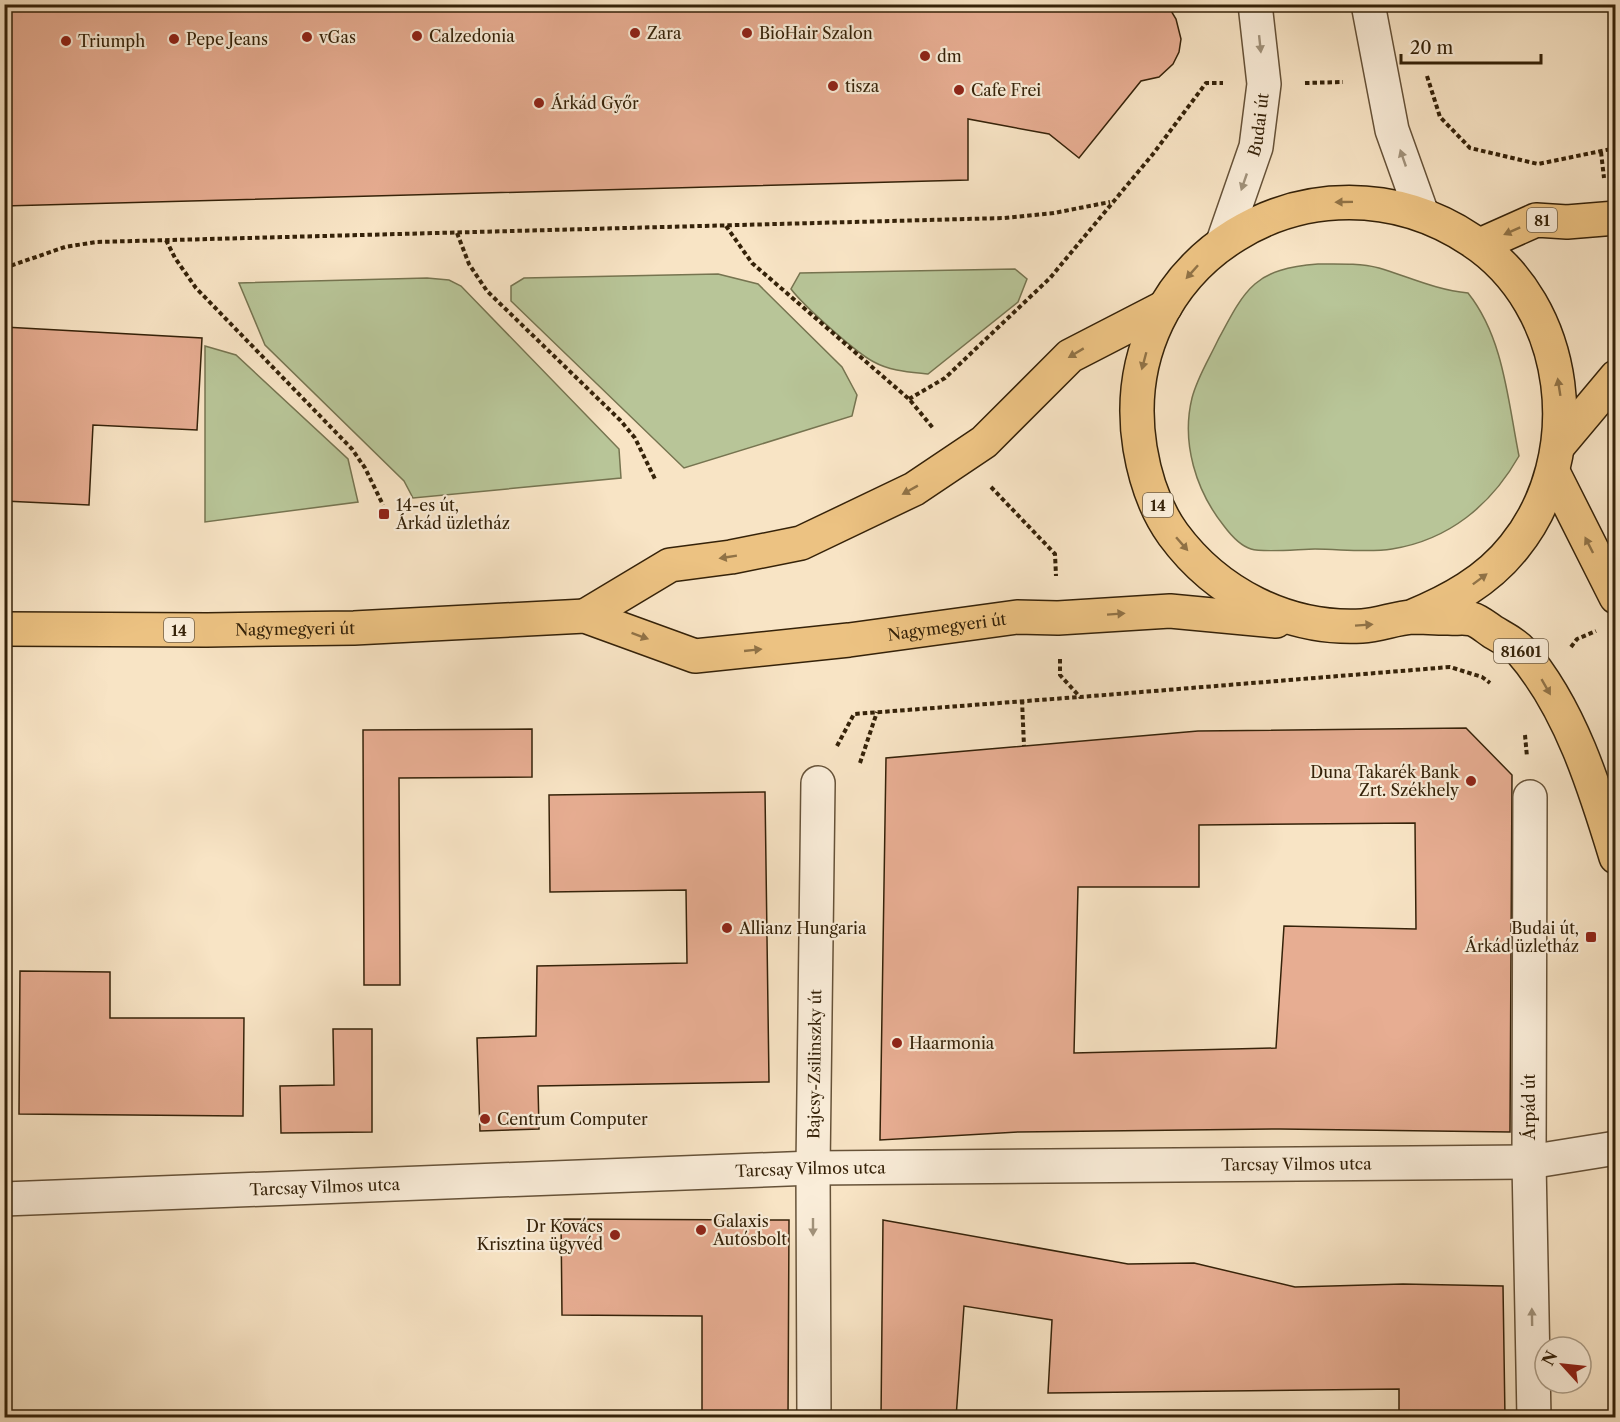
<svg xmlns="http://www.w3.org/2000/svg" width="1620" height="1422" font-family="'Libre Caslon Text',serif">
  <style>
    .green { fill: #b8c598; stroke: #767450; stroke-width: 1.5 }
    .building { fill: #e7ad92; stroke: #352209; stroke-width: 1.5; fill-rule: evenodd }
    .lines { fill: none; stroke-linecap: round; stroke-linejoin: round }
    .minor-casing { stroke: #665238; stroke-width: 36 }
    .major-casing { stroke: #352209; stroke-width: 36 }
    .path { stroke: #352209; stroke-width: 4; stroke-dasharray: 4.5 3; stroke-linecap: butt }
    .minor { stroke: #faedd9; stroke-width: 33 }
    .major { stroke: #ecc282; stroke-width: 33 }
    .oneway { fill: #a1927b }
    .oneway2 { fill: #907246 }
    .poi-dot { fill: #8f2418; stroke: #faedd9; stroke-width: 2 }
    .labels { text-anchor: middle; dominant-baseline: central; stroke-width: 4.5; stroke-linejoin: round; paint-order: stroke }
    .shield { fill: #faedd9; stroke: #705f47; stroke-width: 1.5 }
    .shield-label { font-size: 15px; font-weight: bold; fill: #352209 }
    .poi-label { font-size: 16px; fill: #352209; stroke: #faedd9; text-anchor: start }
    .street-label { font-size: 16px; fill: #352209; stroke: #faedd9 }
  </style>
  <rect width="100%" height="100%" fill="#f8e4c5"/>
  <filter id="stains"><feTurbulence type="fractalNoise" baseFrequency=".00333" numOctaves="4"/><feColorMatrix values="0 0 0 0 .2 0 0 0 0 .09 0 0 0 0 .02 0 0 0 .5 -.17"/></filter>
  <radialGradient id="worn" r=".72"><stop offset=".6" stop-color="#630" stop-opacity="0"/><stop offset="1" stop-color="#630" stop-opacity=".3"/></radialGradient>
  <g class="green">
    <path d="M1318,264c20,0 41,-1 61,4 30,9 57,22 89,25 36,45 40,109 51,163 -28,49 -70,84 -127,93 -24,4 -52,0 -77,0 -14,0 -52,4 -64,0 -10,-3 -21,-15 -27,-23 -28,-35 -43,-83 -32,-128 5,-20 17,-39 26,-58 28,-53 37,-71 100,-76z"/>
    <path d="M1015,269l12,10 -9,23 -90,72c-18,-2 -38,-3 -54,-12 -18,-9 -71,-57 -83,-73l9,-16z"/>
    <polygon points="718,274 758,284 842,367 857,395 852,416 684,468 511,301 511,286 524,278"/>
    <polygon points="427,278 449,280 461,286 619,449 621,478 413,498 404,481 265,345 239,283"/>
    <polygon points="205,346 236,355 348,459 358,502 205,522"/>
  </g>
  <g class="building">
    <polygon points="4,4 1167,4 1176,19 1181,39 1179,52 1173,64 1159,77 1141,81 1079,158 1049,134 968,119 968,180 4,206"/>
    <polygon points="4,327 202,338 197,430 93,425 89,505 4,501"/>
    <path d="M1466,728l46,47 -2,357 -230,-3 -262,3 -138,8 6,-382 312,-27zM1415,823l1,106 -132,-3 -8,122 -202,5 4,-166h121v-62z"/>
    <polygon points="532,729 532,777 399,778 400,985 364,985 363,730"/>
    <polygon points="765,792 769,1082 538,1086 539,1129 480,1131 477,1038 536,1036 537,966 687,963 686,890 550,892 549,795"/>
    <polygon points="20,971 110,972 110,1018 244,1018 243,1116 19,1114"/>
    <polygon points="333,1029 372,1029 372,1132 281,1133 280,1086 334,1085"/>
    <polygon points="561,1219 789,1220 788,1418 702,1418 702,1316 562,1315"/>
    <polygon points="883,1220 1128,1264 1194,1263 1295,1287 1403,1284 1503,1286 1505,1418 1399,1418 1399,1389 1048,1393 1052,1320 964,1306 956,1418 881,1418"/>
  </g>
  <g class="lines">
    <defs>
      <g id="minor">
        <polyline points="1368,4 1392,130 1422,214"/>
        <path id="s1" d="M1223,242l33,-95 8,-63 -9,-80"/>
        <polyline points="1530,797 1529,1162 1534,1418"/>
        <path id="s2" d="M4,1199l809,-31 716,-6 87,-14"/>
        <path id="s3" d="M814,1418l-1,-250 5,-385"/>
      </g>
      <g id="major">
        <polyline points="1480,245 1536,220 1567,222 1616,218"/>
        <polyline points="1559,445 1616,377"/>
        <polyline points="1553,472 1616,597"/>
        <polyline points="585,616 670,565 731,557 801,543 914,489 984,442 1070,356 1165,307"/>
        <path d="M1411,617c39,-16 76,-36 103,-70 74,-91 57,-242 -43,-307 -156,-103 -361,20 -331,208 5,30 15,61 33,86 44,60 115,96 189,92 17,-1 34,-8 50,-9 11,0 23,1 34,1 8,1 18,-1 26,1 7,2 15,9 21,13 10,6 21,11 28,19 49,56 74,137 95,206"/>
        <path id="s4" d="M4,629l203,1 147,-2 231,-12 110,40 154,-16 168,-23 41,1 112,-7 106,10"/>
      </g>
    </defs>
    <use href="#minor" class="minor-casing"/>
    <use href="#major" class="major-casing"/>
    <g class="path">
      <polyline points="1427,76 1440,117 1470,148 1538,164 1616,148"/>
      <polyline points="1305,83 1343,82"/>
      <polyline points="1601,152 1604,178"/>
      <polyline points="726,226 752,263 909,399 933,428"/>
      <polyline points="457,233 469,264 487,291 620,420 635,438 655,479"/>
      <polyline points="166,240 175,258 196,288 352,449 365,468 383,505"/>
      <polyline points="4,268 65,247 96,242 1004,218 1054,213 1110,202"/>
      <polyline points="909,399 945,378 1050,278 1153,154 1206,83 1223,83"/>
      <polyline points="991,487 1055,554 1056,576"/>
      <polyline points="1571,647 1577,639 1596,631"/>
      <polyline points="1060,659 1060,675 1080,697 1450,667 1482,677 1490,683"/>
      <polyline points="1022,700 1024,746"/>
      <polyline points="1525,735 1527,757"/>
      <polyline points="837,746 854,714 1079,697"/>
      <polyline points="860,763 877,712"/>
    </g>
    <use href="#minor" class="minor"/>
    <use href="#major" class="major"/>
  </g>
  <defs><path id="oneway-solid" d="M-6-.8H1V-3.2L6.5 0L1 3.2V.8H-6Z" transform="scale(1.5)"/></defs>
  <g class="oneway">
    <use href="#oneway-solid" transform="translate(1260 44) rotate(84)"/>
    <use href="#oneway-solid" transform="translate(1403 158) rotate(-109)"/>
    <use href="#oneway-solid" transform="translate(1244 182) rotate(109)"/>
    <use href="#oneway-solid" transform="translate(813 1227) rotate(90)"/>
    <use href="#oneway-solid" transform="translate(1532 1317) rotate(-91)"/>
  </g>
  <g class="oneway2">
    <use href="#oneway-solid" transform="translate(1344 202) rotate(179)"/>
    <use href="#oneway-solid" transform="translate(1512 231) rotate(156)"/>
    <use href="#oneway-solid" transform="translate(1192 272) rotate(132)"/>
    <use href="#oneway-solid" transform="translate(1076 353) rotate(149)"/>
    <use href="#oneway-solid" transform="translate(1144 361) rotate(105)"/>
    <use href="#oneway-solid" transform="translate(1559 387) rotate(-99)"/>
    <use href="#oneway-solid" transform="translate(910 490) rotate(151)"/>
    <use href="#oneway-solid" transform="translate(1182 544) rotate(49)"/>
    <use href="#oneway-solid" transform="translate(1589 545) rotate(-117)"/>
    <use href="#oneway-solid" transform="translate(728 557) rotate(171)"/>
    <use href="#oneway-solid" transform="translate(1480 579) rotate(-37)"/>
    <use href="#oneway-solid" transform="translate(1116 614) rotate(-4)"/>
    <use href="#oneway-solid" transform="translate(1364 625) rotate(-4)"/>
    <use href="#oneway-solid" transform="translate(640 636) rotate(20)"/>
    <use href="#oneway-solid" transform="translate(753 650) rotate(-6)"/>
    <use href="#oneway-solid" transform="translate(1546 687) rotate(60)"/>
  </g>
  <g class="poi-dot">
    <circle cx="635" cy="33" r="6"/>
    <circle cx="747" cy="33" r="6"/>
    <circle cx="417" cy="36" r="6"/>
    <circle cx="307" cy="37" r="6"/>
    <circle cx="174" cy="39" r="6"/>
    <circle cx="66" cy="41" r="6"/>
    <circle cx="925" cy="56" r="6"/>
    <circle cx="833" cy="86" r="6"/>
    <circle cx="959" cy="90" r="6"/>
    <circle cx="539" cy="103" r="6"/>
    <rect x="378" y="508" width="12" height="12" rx="3"/>
    <circle cx="1471" cy="781" r="6"/>
    <circle cx="727" cy="928" r="6"/>
    <rect x="1585" y="931" width="12" height="12" rx="3"/>
    <circle cx="897" cy="1043" r="6"/>
    <circle cx="485" cy="1119" r="6"/>
    <circle cx="701" cy="1230" r="6"/>
    <circle cx="615" cy="1235" r="6"/>
  </g>
  <g class="labels">
    <g class="shield">
      <rect x="1527" y="208" width="30" height="24" rx="4.5"/>
      <rect x="1143" y="493" width="30" height="24" rx="4.5"/>
      <rect x="164" y="618" width="30" height="24" rx="4.5"/>
      <rect x="1494" y="639" width="54" height="24" rx="4.5"/>
    </g>
    <g class="shield-label">
      <text x="1542" y="220">81</text>
      <text x="1158" y="505">14</text>
      <text x="179" y="630">14</text>
      <text x="1521" y="651">81601</text>
    </g>
    <g class="poi-label">
      <text x="647" y="33">Zara</text>
      <text x="759" y="33">BioHair Szalon</text>
      <text x="429" y="36">Calzedonia</text>
      <text x="319" y="37">vGas</text>
      <text x="186" y="39">Pepe Jeans</text>
      <text x="78" y="41">Triumph</text>
      <text x="937" y="56">dm</text>
      <text x="845" y="86">tisza</text>
      <text x="971" y="90">Cafe Frei</text>
      <text x="551" y="103">Árkád Győr</text>
      <text x="396" y="505">14-es út,<tspan x="396" dy="18">Árkád üzletház</tspan></text>
      <text x="1459" y="772" text-anchor="end">Duna Takarék Bank<tspan x="1459" dy="18">Zrt. Székhely</tspan></text>
      <text x="739" y="928">Allianz Hungaria</text>
      <text x="1579" y="928" text-anchor="end">Budai út,<tspan x="1579" dy="18">Árkád üzletház</tspan></text>
      <text x="909" y="1043">Haarmonia</text>
      <text x="497" y="1119">Centrum Computer</text>
      <text x="713" y="1221">Galaxis<tspan x="713" dy="18">Autósbolt</tspan></text>
      <text x="603" y="1226" text-anchor="end">Dr Kovács<tspan x="603" dy="18">Krisztina ügyvéd</tspan></text>
    </g>
    <g class="street-label">
      <text stroke="none"><textPath href="#s1" startOffset="123">Budai út</textPath></text>
      <text stroke="none"><textPath href="#s4" startOffset="952">Nagymegyeri út</textPath></text>
      <text stroke="none"><textPath href="#s4" startOffset="291">Nagymegyeri út</textPath></text>
      <text stroke="none"><textPath href="#s3" startOffset="354">Bajcsy-Zsilinszky út</textPath></text>
      <text transform="translate(1529 1107) rotate(-90)">Árpád út</text>
      <text stroke="none"><textPath href="#s2" startOffset="1293">Tarcsay Vilmos utca</textPath></text>
      <text stroke="none"><textPath href="#s2" startOffset="807">Tarcsay Vilmos utca</textPath></text>
      <text stroke="none"><textPath href="#s2" startOffset="321">Tarcsay Vilmos utca</textPath></text>
    </g>
  </g>
  <rect width="1620" height="1422" fill="none" stroke="#f8e4c5" stroke-width="24"/>
  <rect x="6" y="6" width="1608" height="1410" fill="none" stroke="#352209" stroke-width="3"/>
  <rect x="12" y="12" width="1596" height="1398" fill="none" stroke="#352209" stroke-width="1.5"/>
  <g transform="translate(1563 1365) rotate(297)"><circle r="28" fill="#faedd9" stroke="#ab9c86" stroke-width="1.5"/>
  <path d="M0-4.5L10 22L0 15L-10 22Z" fill="#8f2418"/>
  <text y="-9" font-size="16" font-weight="bold" text-anchor="middle" fill="#352209">N</text>
  </g>
  <path d="M1401 54v9h140v-9" fill="none" stroke="#352209" stroke-width="3"/>
  <text x="1410" y="54" font-size="18" fill="#352209" stroke="#faedd9" stroke-width="4.5" paint-order="stroke">20 m</text>
  <rect width="100%" height="100%" filter="url(#stains)"/>
  <rect width="100%" height="100%" fill="url(#worn)"/>
</svg>
